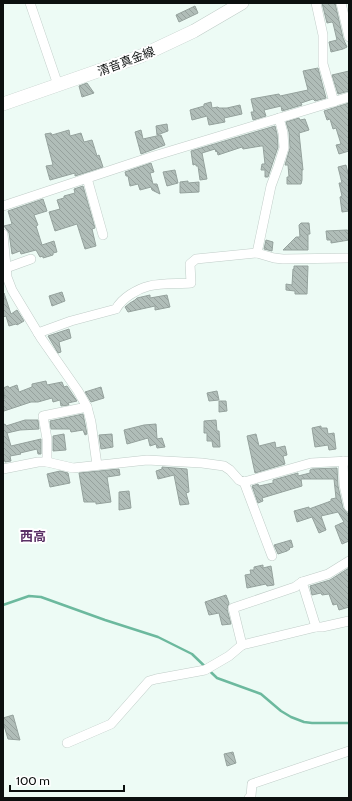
<svg xmlns="http://www.w3.org/2000/svg" width="352" height="801" font-family="Cabin,'Noto Sans JP',sans-serif">
  <style>
    .lines { fill: none; stroke-linecap: round; stroke-linejoin: round }
    .stream { stroke: #6cb99e; stroke-width: 2.5 }
    .building { fill: url(#building-back-hatch); stroke: #95a29d }
    .street-casing { stroke: #c0cdc8; stroke-width: 10 }
    .secondary-casing { stroke: #c0cdc8; stroke-width: 14 }
    .street { stroke: #fff; stroke-width: 9 }
    .secondary { stroke: #fff; stroke-width: 13 }
    .labels { text-anchor: middle; dominant-baseline: central; stroke-width: 4; stroke-linejoin: round; paint-order: stroke }
    .street-label { font-size: 12px; fill: #0c100f; stroke: #fff }
    .neighbourhood-label { font-size: 13px; font-weight: bold; fill: #5b3166; stroke: #fff }
  </style>
  <defs>
    <pattern id="building-back-hatch" width="6" height="6" patternUnits="userSpaceOnUse"><rect width="6" height="6" fill="#b0bdb8"/><path d="M-1 5l2 2M0 0l6 6M5-1l2 2" fill="none" stroke="#96a19d"/></pattern>
  </defs>
  <rect width="100%" height="100%" fill="#edfbf5"/>
  <g class="lines">
    <polyline class="stream" points="3,605 29,596 41,597 105,620 158,637 192,654 217,678 261,694 281,711 291,717 304,722 312,723 349,723"/>
  </g>
  <g class="building">
    <polygon points="322,3 335,3 343,38 347,47 343,49 331,52 329,42 337,40 333,23 332,22 327,23"/>
    <polygon points="195,6 198,13 179,22 176,15"/>
    <polygon points="318,68 326,98 315,101 313,99 301,103 302,105 282,111 281,106 264,110 266,116 253,120 251,112 254,112 251,99 279,94 280,96 308,90 303,71"/>
    <polygon points="349,71 349,91 338,94 332,75"/>
    <polygon points="87,83 94,93 82,97 79,86"/>
    <polygon points="211,102 212,108 218,107 219,108 227,108 240,105 242,114 224,118 225,122 209,125 207,116 192,120 190,110 204,106 204,104"/>
    <polygon points="349,103 349,151 339,154 336,145 341,144 336,128 333,129 330,119 327,120 324,111"/>
    <polygon points="299,118 300,120 305,119 309,130 299,133 303,170 302,170 302,180 301,184 287,184 287,177 289,177 288,165 285,165 290,148 289,132 286,122"/>
    <polygon points="167,124 168,131 157,135 156,126"/>
    <polygon points="275,126 277,134 278,147 268,177 265,177 265,170 261,170 262,164 265,164 263,146 261,146 243,149 242,147 218,155 217,151 216,152 215,149 202,153 207,179 200,180 198,166 196,166 196,164 193,165 191,151"/>
    <polygon points="69,130 70,136 81,133 84,142 92,140 97,156 99,155 103,167 75,176 75,173 50,180 46,166 53,165 45,134 51,133 52,135"/>
    <polygon points="141,130 143,139 161,135 165,145 141,154 135,132"/>
    <polygon points="151,163 154,172 150,173 153,184 157,184 160,194 152,190 151,187 140,190 138,184 130,186 128,176 126,176 125,172"/>
    <polygon points="346,165 349,177 349,211 342,212 340,197 342,196 339,183 342,183 338,167"/>
    <polygon points="175,170 178,183 167,186 163,172"/>
    <polygon points="188,181 188,183 199,182 199,192 180,193 180,182"/>
    <polygon points="83,186 95,228 92,229 96,246 85,249 77,224 55,231 49,212 60,209 57,200 64,198 64,196 75,193 74,189"/>
    <polygon points="43,199 47,211 34,215 38,225 36,226 42,245 54,241 57,252 53,253 53,255 43,258 43,256 40,257 36,250 21,254 20,251 12,254 9,233 4,226 12,224 8,211"/>
    <polygon points="301,223 309,223 310,234 308,234 308,250 283,250 296,237 300,237 299,225"/>
    <polygon points="347,230 349,231 349,240 331,243 331,240 327,240 326,231"/>
    <polygon points="266,240 273,242 272,251 264,249"/>
    <polygon points="294,266 308,266 307,294 295,294 295,291 286,290 286,284 292,285 293,269 294,269"/>
    <polygon points="62,292 65,301 52,306 49,296"/>
    <polygon points="4,293 11,314 17,310 24,321 17,325 16,324 9,326 6,316 3,317"/>
    <polygon points="150,295 150,298 167,295 170,307 155,310 155,306 128,312 125,307 130,303 135,300 137,298"/>
    <polygon points="69,329 71,338 59,342 61,352 58,353 48,336"/>
    <polygon points="46,381 47,385 62,382 64,387 67,386 77,401 68,403 69,405 61,406 60,400 53,402 52,398 38,402 31,402 4,411 3,398 5,398 3,388 8,386 9,388 17,385 19,392 32,387 32,384"/>
    <polygon points="101,387 104,398 91,402 85,392"/>
    <polygon points="217,391 219,400 209,401 207,393"/>
    <polygon points="219,401 226,401 227,411 219,412"/>
    <polygon points="83,414 87,434 85,435 83,430 71,432 70,429 51,429 50,421"/>
    <polygon points="25,420 38,420 39,429 20,430 7,433 11,446 41,439 41,454 38,454 37,449 20,453 21,454 10,456 11,461 5,462 3,456 3,425 5,424 6,426"/>
    <polygon points="216,420 217,431 219,431 220,447 213,447 212,441 207,441 207,433 204,433 204,421"/>
    <polygon points="156,424 157,439 162,438 165,447 157,448 156,444 150,446 148,438 127,444 124,430 144,425"/>
    <polygon points="321,426 321,428 327,428 328,434 334,433 336,449 329,450 328,445 315,447 312,428"/>
    <polygon points="64,434 66,450 53,451 53,436"/>
    <polygon points="112,434 113,447 101,449 99,435"/>
    <polygon points="256,434 259,446 275,442 276,448 285,446 287,455 283,456 285,464 255,473 247,436"/>
    <polygon points="162,467 187,469 189,492 186,493 189,504 180,505 174,475 158,479 156,471 162,469"/>
    <polygon points="337,468 338,486 343,508 349,515 349,541 342,544 335,526 344,522 338,512 321,516 326,530 319,533 312,517 297,522 294,511 309,507 309,509 331,501 331,499 336,498 334,479 301,479 302,486 262,498 263,501 258,503 252,486 258,484 259,486 273,483 273,480 298,473 298,476 310,473 310,470 312,469"/>
    <polygon points="119,469 120,475 107,477 111,502 96,504 96,502 84,502 79,473"/>
    <polygon points="60,471 68,473 70,483 50,487 47,474"/>
    <polygon points="129,491 131,508 119,510 119,492"/>
    <polygon points="291,540 293,547 289,548 290,549 287,551 278,554 274,545"/>
    <polygon points="263,565 263,568 271,566 274,585 267,586 266,584 247,588 245,575 251,574 250,570 254,570 254,567"/>
    <polygon points="349,568 349,607 339,610 337,604 333,605 329,594 322,595 321,593 312,595 310,586 330,580"/>
    <polygon points="226,595 229,603 227,609 231,624 222,625 219,613 209,615 205,602"/>
    <polygon points="13,715 20,740 8,739 3,722 3,718"/>
    <polygon points="233,752 236,763 227,766 224,754"/>
  </g>
  <g class="lines">
    <defs>
      <g id="street">
        <polyline points="30,3 58,85"/>
        <polyline points="316,3 323,35 323,64 334,102"/>
        <polyline points="341,3 349,37"/>
        <polyline points="279,118 283,133 284,148 278,167 271,186 257,253 274,258 283,259 349,258"/>
        <polyline points="87,178 103,235"/>
        <polyline points="3,206 154,156 349,97"/>
        <polyline points="3,234 7,277 12,290 41,338 78,391 87,407 43,416 47,439 47,462"/>
        <polyline points="6,268 31,259"/>
        <path d="M38,333l33,-12 45,-12c6,-11 21,-20 33,-23 12,-3 29,-2 42,-3l-1,-19 6,-5 61,-6"/>
        <polyline points="87,407 91,422 97,465"/>
        <polyline points="343,461 344,485 349,507"/>
        <polyline points="3,469 38,462 47,462 73,468 147,460 202,463 224,466 230,470 239,480 244,482 311,463 349,461"/>
        <polyline points="244,482 272,556"/>
        <polyline points="302,582 316,627 322,627 349,621"/>
        <polyline points="242,645 316,627"/>
        <polyline points="67,743 111,724 149,681 156,679 205,670 229,656 242,645 233,608 295,587 302,582 328,574 349,561"/>
        <polyline points="249,798 251,796 252,784 349,751"/>
      </g>
      <polyline id="secondary" points="3,104 141,56 194,31 242,3"/>
    </defs>
    <use href="#street" class="street-casing"/>
    <use href="#secondary" class="secondary-casing"/>
    <use href="#street" class="street"/>
    <use href="#secondary" class="secondary"/>
  </g>
  <g class="labels">
    <g class="street-label">
      <text transform="translate(126 61) rotate(-21)">清音真金線</text>
    </g>
    <g class="neighbourhood-label">
      <text x="33" y="536">西高</text>
    </g>
  </g>
  <rect width="352" height="801" fill="none" stroke="#0c100f" stroke-width="8"/>
  <path d="M10 785v6h114v-6" fill="none" stroke="#0c100f" stroke-width="2"/>
  <text x="16" y="785" font-size="12" fill="#0c100f" stroke="#ffffff" stroke-width="3" paint-order="stroke">100 m</text>
</svg>
